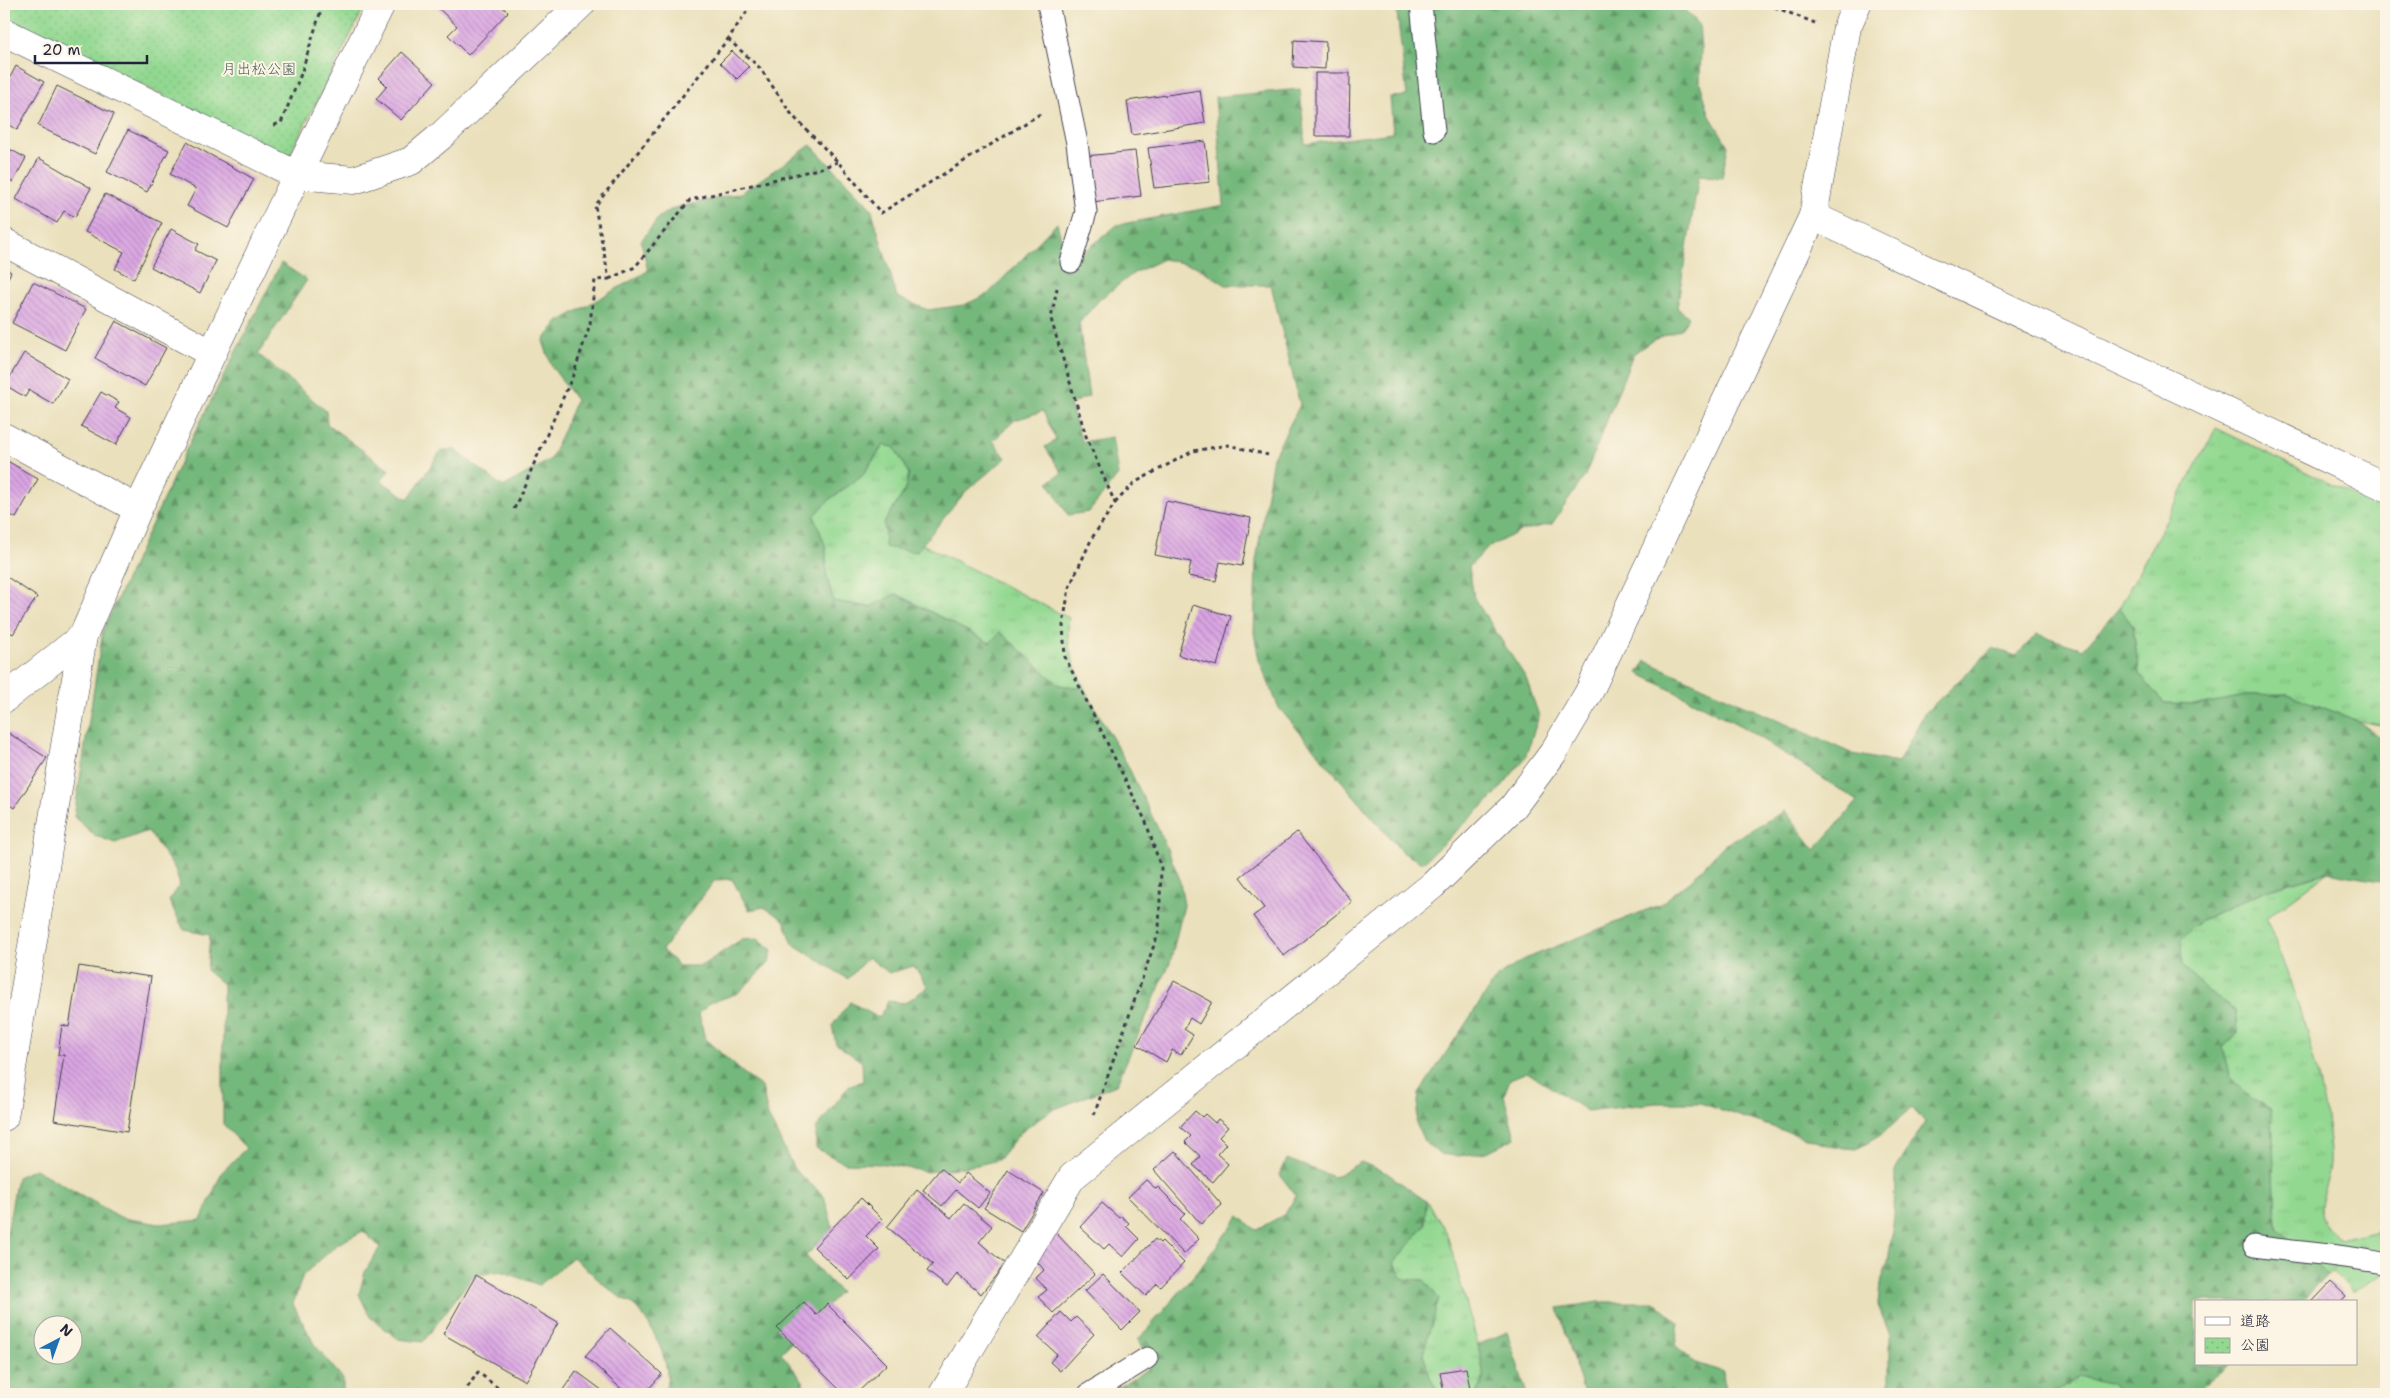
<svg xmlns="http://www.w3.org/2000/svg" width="2390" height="1398" font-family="'Shantell Sans','Klee One',sans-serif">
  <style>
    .grass { fill: url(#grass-tufts); stroke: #5a7d66 }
    .forest { fill: url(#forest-firs); stroke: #4c6d5b; fill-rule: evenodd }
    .park { fill: url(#park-dots); stroke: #5a7d66 }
    .building { fill: url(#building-back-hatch) }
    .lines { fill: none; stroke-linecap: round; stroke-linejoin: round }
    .service-casing { stroke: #403e4e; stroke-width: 23 }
    .minor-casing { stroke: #403e4e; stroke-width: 29 }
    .tertiary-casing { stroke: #403e4e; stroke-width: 29 }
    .path { stroke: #403e4e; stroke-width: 3; stroke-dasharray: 4 4; stroke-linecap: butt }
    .service { stroke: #fff; stroke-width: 21 }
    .minor { stroke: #fff; stroke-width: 28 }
    .tertiary { stroke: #fff; stroke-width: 28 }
    .labels { text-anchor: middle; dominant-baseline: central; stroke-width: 4; stroke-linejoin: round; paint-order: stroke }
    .park-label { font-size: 15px; fill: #445955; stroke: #fcf5e5 }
  </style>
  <defs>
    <pattern id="grass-tufts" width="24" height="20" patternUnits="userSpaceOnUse" patternTransform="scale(1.25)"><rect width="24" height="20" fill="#92d891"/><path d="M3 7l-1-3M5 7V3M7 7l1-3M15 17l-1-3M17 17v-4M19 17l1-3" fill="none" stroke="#7eb97e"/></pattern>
    <pattern id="forest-firs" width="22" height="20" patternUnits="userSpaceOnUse" patternTransform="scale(1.25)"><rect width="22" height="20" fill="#75b87b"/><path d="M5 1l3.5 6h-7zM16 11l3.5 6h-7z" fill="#609566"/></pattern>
    <pattern id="park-dots" width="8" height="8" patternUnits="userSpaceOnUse" patternTransform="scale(1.25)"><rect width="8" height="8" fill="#92d891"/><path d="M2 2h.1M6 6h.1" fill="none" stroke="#7eb97e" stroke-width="1.8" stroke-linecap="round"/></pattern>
    <pattern id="building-back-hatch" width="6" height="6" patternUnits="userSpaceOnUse" patternTransform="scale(1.25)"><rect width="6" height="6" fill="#daa5e3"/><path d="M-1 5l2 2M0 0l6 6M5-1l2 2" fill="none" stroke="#b086b9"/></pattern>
  </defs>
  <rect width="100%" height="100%" fill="#fcf5e5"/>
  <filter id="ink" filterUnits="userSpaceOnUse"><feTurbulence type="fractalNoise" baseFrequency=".02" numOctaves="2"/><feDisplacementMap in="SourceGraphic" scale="10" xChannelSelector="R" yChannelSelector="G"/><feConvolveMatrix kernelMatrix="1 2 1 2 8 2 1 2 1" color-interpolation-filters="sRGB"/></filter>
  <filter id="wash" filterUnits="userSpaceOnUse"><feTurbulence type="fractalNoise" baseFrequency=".0096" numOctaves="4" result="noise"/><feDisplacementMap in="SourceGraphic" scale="20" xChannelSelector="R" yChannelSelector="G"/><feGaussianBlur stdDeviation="1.12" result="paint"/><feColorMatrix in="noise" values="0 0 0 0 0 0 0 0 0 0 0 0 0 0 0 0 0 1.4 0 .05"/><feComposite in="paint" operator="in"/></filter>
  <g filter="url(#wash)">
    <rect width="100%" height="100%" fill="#eae0bc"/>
    <g class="grass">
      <polygon points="2216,428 2386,511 2386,726 2358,721 2288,694 2252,695 2202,704 2164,703 2139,674 2133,626 2119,608"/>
      <path d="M884,445l11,2 14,27 -5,18 -20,31 31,29 7,-8 147,74c-4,29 4,44 15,70l-25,-3 -59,-52 -10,10 -93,-49 -27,13 -37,-6 -7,-28v-25l-12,-32 16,-17 32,-23z"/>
      <path d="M2328,872l-62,46c27,65 56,153 63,223 1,9 2,22 0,31 -8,36 -19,36 10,68l47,-11v43l-33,20 -20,-20 -5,3 -18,-20 -34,-27 -4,-116 -22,-15 -22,-21 -5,-28 15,-16 -2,-22 -30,-19 -24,-27 -1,-24 20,-20 65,-30z"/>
      <polygon points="1426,1201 1446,1231 1478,1345 1484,1374 1481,1389 1475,1394 1440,1394 1430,1377 1423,1354 1428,1331 1424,1280 1403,1279 1394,1263 1425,1225"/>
      <polygon points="2079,1376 2111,1385 2122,1394 2054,1394"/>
    </g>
    <g class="forest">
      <path d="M1396,4h286v3l17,17 2,25 -1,34 10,33 18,30 -6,32 -23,-3 -22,133 12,9 -8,12 -28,11 -20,14 -48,122 -33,48 -32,7 -31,16 -20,20 5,31 52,80 13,38 -14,42 -31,38 -72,67 -20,-11 -123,-144 -20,-48 -5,-27 2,-72 17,-104 27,-52 -29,-120h-45l-30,-19 -33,-7 -29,14 -34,26 -21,24 10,73 -19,8 12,38 30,-5 6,38 -29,37 -21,3 -20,-33 14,-9 -17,-26 11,-7 -13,-29 -28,9 -22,21 13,17 -40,33 -50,61 -31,-5 -1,-24 20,-31 5,-18 -15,-27 -11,-2 -21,31 -32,23 -16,17 12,32v25l7,28 37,6 26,-13 94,49 10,-11 59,53 25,3 43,76 34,71 18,42 5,28 -14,58 -54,122 -66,26 -30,22 -22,27 -20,5 -51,7 -41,-8 -42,-1 -28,-15v-19l32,-42 15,-6 -1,-19 -26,-18 -4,-18 18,-24 29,16 9,-17 17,2 23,-16 -14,-21 -25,7 -21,-16 -20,22 -55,-35 -9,-24 -20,-13 -15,3 -17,-31 -17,1 -53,70 17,16h22l41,-27 16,-1 14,12 -3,13 -31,30 -28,10 -11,11 6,25 44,39 13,9 6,29 26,53 30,27 9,32 -27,28 34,36 -59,61 22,28 2,13h-143c17,-19 -11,-71 -26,-87 -5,-5 -14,-8 -19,-12 -16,-12 -30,-26 -44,-38l-34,28 -38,-14 -28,5 -50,66 -25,-3 -28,-22 -11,-23 6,-22 15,-25 -17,-16 -25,13 -35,31 -10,29 21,40 29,35v15h-339v-145l13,-72 18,-8 87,49 38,6 41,-4 21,-48 24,-24 -23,-24v-140l-16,-13 3,-36 -26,-5 -15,-29 11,-16 -5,-16 -27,-38 -33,12 -21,-8 -20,-18 29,-187 83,-180 95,-187 26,17 -49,74 68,57 1,13 62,46 -8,11 27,18 33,-48 13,-2 49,38 48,-28 25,-59 -24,-33 -9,-26 15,-19 90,-51 -7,-30 18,-24 15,-9 67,-15 70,-48 60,63 26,89 31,13 36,-5 24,-11 69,-71 8,32 18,-2 34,-28 107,-20 -9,-108 85,-8 5,55 88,-11 -3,-36 17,-1zM42,1326h30v30h-30z"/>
      <polygon points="2119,608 2133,626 2139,674 2164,703 2202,704 2252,695 2288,694 2358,721 2386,742 2386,882 2327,872 2266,890 2201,920 2181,940 2182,964 2206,991 2236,1010 2238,1032 2223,1048 2229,1076 2250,1097 2272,1111 2276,1228 2310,1255 2328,1275 2302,1302 2196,1302 2196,1364 2229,1364 2195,1394 2122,1394 2111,1385 2079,1376 2054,1394 1883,1394 1890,1384 1890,1335 1878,1305 1880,1284 1888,1263 1894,1216 1895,1171 1925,1122 1912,1108 1881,1135 1857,1149 1833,1147 1700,1103 1656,1103 1587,1111 1527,1072 1510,1079 1504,1095 1515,1138 1487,1152 1459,1156 1439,1154 1424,1141 1416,1123 1419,1093 1497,977 1525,959 1659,905 1690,881 1724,845 1785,811 1815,850 1858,801 1741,726 1638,673 1646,661 1853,754 1898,763 1924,714 1993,648 2016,656 2037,634 2083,649"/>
      <polygon points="1287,1159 1334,1177 1361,1162 1387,1173 1426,1201 1425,1225 1394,1263 1403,1279 1424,1280 1439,1299 1423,1354 1430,1377 1440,1394 1109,1394 1151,1367 1138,1340 1196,1273 1239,1216 1256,1230 1285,1214 1296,1196 1280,1175"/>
      <polygon points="1599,1302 1655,1302 1679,1323 1675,1345 1694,1362 1723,1372 1725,1394 1584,1394 1558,1308"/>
      <path d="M1507,1332l20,62h-52c14,-13 6,-32 3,-49z"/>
    </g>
    <polygon class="park" points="4,4 366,4 289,156 63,47 4,16"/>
    <g id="blocks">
      <g class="building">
        <polygon points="434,4 499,4 508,12 468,55 448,35 457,26"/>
        <polygon points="1294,40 1326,42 1325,69 1293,67"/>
        <polygon points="732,51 749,67 737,79 720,63"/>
        <polygon points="402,52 435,82 401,120 376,99 387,86 379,78"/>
        <polygon points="16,66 44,82 17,130 4,122 4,89"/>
        <polygon points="1315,73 1350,73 1349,136 1315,136"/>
        <polygon points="57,86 114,114 95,154 38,126"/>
        <polygon points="1200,90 1205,123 1132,135 1127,101"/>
        <polygon points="128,130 169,150 147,192 107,172"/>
        <polygon points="1205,141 1210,182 1154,188 1148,148"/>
        <polygon points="187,142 254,179 228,228 187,206 196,189 170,174"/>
        <polygon points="4,146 26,158 13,182 4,177"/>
        <polygon points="1135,151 1141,196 1092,202 1086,156"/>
        <polygon points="39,158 91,188 75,217 64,211 57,223 16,199"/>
        <polygon points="105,194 162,223 134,279 115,269 124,252 85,232"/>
        <polygon points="171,229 199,244 195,250 216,261 200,293 151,267"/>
        <polygon points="4,268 11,272 4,286"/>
        <polygon points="33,282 86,309 65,350 12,323"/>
        <polygon points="116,321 166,348 145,386 95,358"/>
        <polygon points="24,353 68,379 53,404 29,390 25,397 5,385"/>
        <polygon points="101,392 119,402 115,408 131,417 116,445 81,426"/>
        <polygon points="4,459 38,479 16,518 4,511"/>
        <polygon points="1166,501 1251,518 1242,566 1220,562 1216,581 1188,576 1191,562 1155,555"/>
        <polygon points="4,575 37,597 13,634 4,628"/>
        <polygon points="1193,605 1231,616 1217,666 1178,655"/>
        <polygon points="7,732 47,758 14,808 4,801 4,737"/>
        <polygon points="1297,832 1352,902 1284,956 1253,916 1264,908 1240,877"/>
        <polygon points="79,966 151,977 127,1132 54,1120 64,1055 58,1055 62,1025 69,1027"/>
        <polygon points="1174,981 1212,1002 1199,1024 1190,1018 1184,1029 1193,1035 1181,1055 1172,1050 1166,1062 1137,1045"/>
        <polygon points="1195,1111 1202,1117 1205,1114 1215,1123 1218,1119 1228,1127 1219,1137 1226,1144 1217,1154 1228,1164 1213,1182 1193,1165 1200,1156 1185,1142 1191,1136 1180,1127"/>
        <polygon points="1175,1151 1222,1205 1201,1224 1154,1170"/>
        <polygon points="941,1168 958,1183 966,1173 990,1193 978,1208 956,1190 942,1206 923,1190"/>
        <polygon points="1008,1170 1044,1193 1021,1231 984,1208"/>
        <polygon points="1146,1180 1156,1189 1158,1187 1185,1214 1180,1219 1199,1239 1184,1254 1128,1197"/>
        <polygon points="917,1190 951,1218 964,1203 992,1226 979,1242 1005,1264 981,1294 957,1274 947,1287 927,1271 933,1264 887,1227"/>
        <polygon points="861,1198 882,1219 866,1236 879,1249 849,1280 814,1247"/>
        <polygon points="1102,1203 1119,1218 1121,1216 1129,1223 1126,1226 1139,1239 1123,1257 1109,1244 1104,1249 1080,1227"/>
        <polygon points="1055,1232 1095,1274 1053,1313 1038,1297 1047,1290 1036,1278 1044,1270 1036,1260"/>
        <polygon points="1155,1239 1160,1243 1162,1241 1184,1263 1161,1287 1157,1284 1146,1296 1122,1273"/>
        <polygon points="1103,1274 1140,1312 1122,1330 1085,1291"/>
        <polygon points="476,1275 558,1323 525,1381 443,1334"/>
        <polygon points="2331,1282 2346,1296 2340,1302 2312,1302"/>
        <polygon points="804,1302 816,1315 827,1304 887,1364 856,1394 844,1394 777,1328"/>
        <polygon points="1061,1312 1071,1322 1076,1317 1094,1334 1060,1371 1050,1362 1057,1354 1038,1337"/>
        <polygon points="610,1328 662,1374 644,1394 627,1394 585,1356"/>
        <polygon points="1466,1368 1470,1388 1444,1393 1440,1372"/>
        <polygon points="576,1371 603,1391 600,1394 560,1394"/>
      </g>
    </g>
  </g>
  <g filter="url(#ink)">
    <use href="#blocks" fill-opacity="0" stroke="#403e4e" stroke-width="1"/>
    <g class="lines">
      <defs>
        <g id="service">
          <polyline points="1048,4 1077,143 1086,212 1071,262"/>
          <polyline points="1421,4 1434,131"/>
          <path d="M2254,1246c44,7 89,8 132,18"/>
          <polyline points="1089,1394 1147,1358"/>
        </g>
        <g id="minor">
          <polyline points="4,32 297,175 381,4"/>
          <polyline points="1813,216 2386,487"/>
          <polyline points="4,242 211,353"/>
          <polyline points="4,437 138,509"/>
          <polyline points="4,1117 83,636"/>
          <polyline points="943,1394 1072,1177 1433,885 1513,807 1553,753 1589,692 1813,216 1847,27 1857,4"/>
        </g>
        <polyline id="tertiary" points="4,699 83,636 138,509 297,175 354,180 411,161 441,136 581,4"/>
      </defs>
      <use href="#service" class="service-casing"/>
      <use href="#minor" class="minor-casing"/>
      <use href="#tertiary" class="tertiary-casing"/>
      <g class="path">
        <polyline points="1767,4 1815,23"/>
        <polyline points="728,39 760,68 792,115 838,162 881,213 1040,114"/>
        <polyline points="274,125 281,123 301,74 323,4"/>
        <polyline points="609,279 635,267 690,200 818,169 838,162"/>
        <polyline points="1057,288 1051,319 1086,436 1115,503 1092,538 1069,588 1063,625 1065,657 1146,822 1161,868 1159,931 1094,1115"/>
        <polyline points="1115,503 1134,483 1193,451 1228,445 1268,455"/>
        <polyline points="514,509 574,373 590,324 595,280 609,279 595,206 728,39 752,4"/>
        <polyline points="463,1394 478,1372 505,1394"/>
        <polyline points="653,1394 656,1390 675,1394"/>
      </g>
      <use href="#service" class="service"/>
      <use href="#minor" class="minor"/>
      <use href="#tertiary" class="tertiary"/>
    </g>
  </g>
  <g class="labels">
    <g class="park-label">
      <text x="259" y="69">月出松公園</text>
    </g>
  </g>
  <rect width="2390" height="1398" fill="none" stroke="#fcf5e5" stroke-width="20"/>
  <rect x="2195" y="1300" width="162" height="65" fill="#fcf5e5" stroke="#a5a1a1"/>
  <rect x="2205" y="1317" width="25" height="8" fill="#ffffff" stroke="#a5a1a1"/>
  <text x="2240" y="1326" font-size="15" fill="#22223b">道路</text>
  <rect x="2205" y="1338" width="25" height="15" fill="url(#park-dots)" stroke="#a5a1a1"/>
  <text x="2240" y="1350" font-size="15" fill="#22223b">公園</text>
  <g transform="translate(58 1340) rotate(41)"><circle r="24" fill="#fcf5e5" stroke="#a5a1a1"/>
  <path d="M0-4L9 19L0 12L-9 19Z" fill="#1f6fb2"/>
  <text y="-8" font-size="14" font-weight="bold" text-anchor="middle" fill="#22223b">N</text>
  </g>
  <path d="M35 55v8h112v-8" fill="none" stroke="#22223b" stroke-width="2.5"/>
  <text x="42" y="55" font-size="15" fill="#22223b" stroke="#fcf5e5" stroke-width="4" paint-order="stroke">20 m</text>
</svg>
